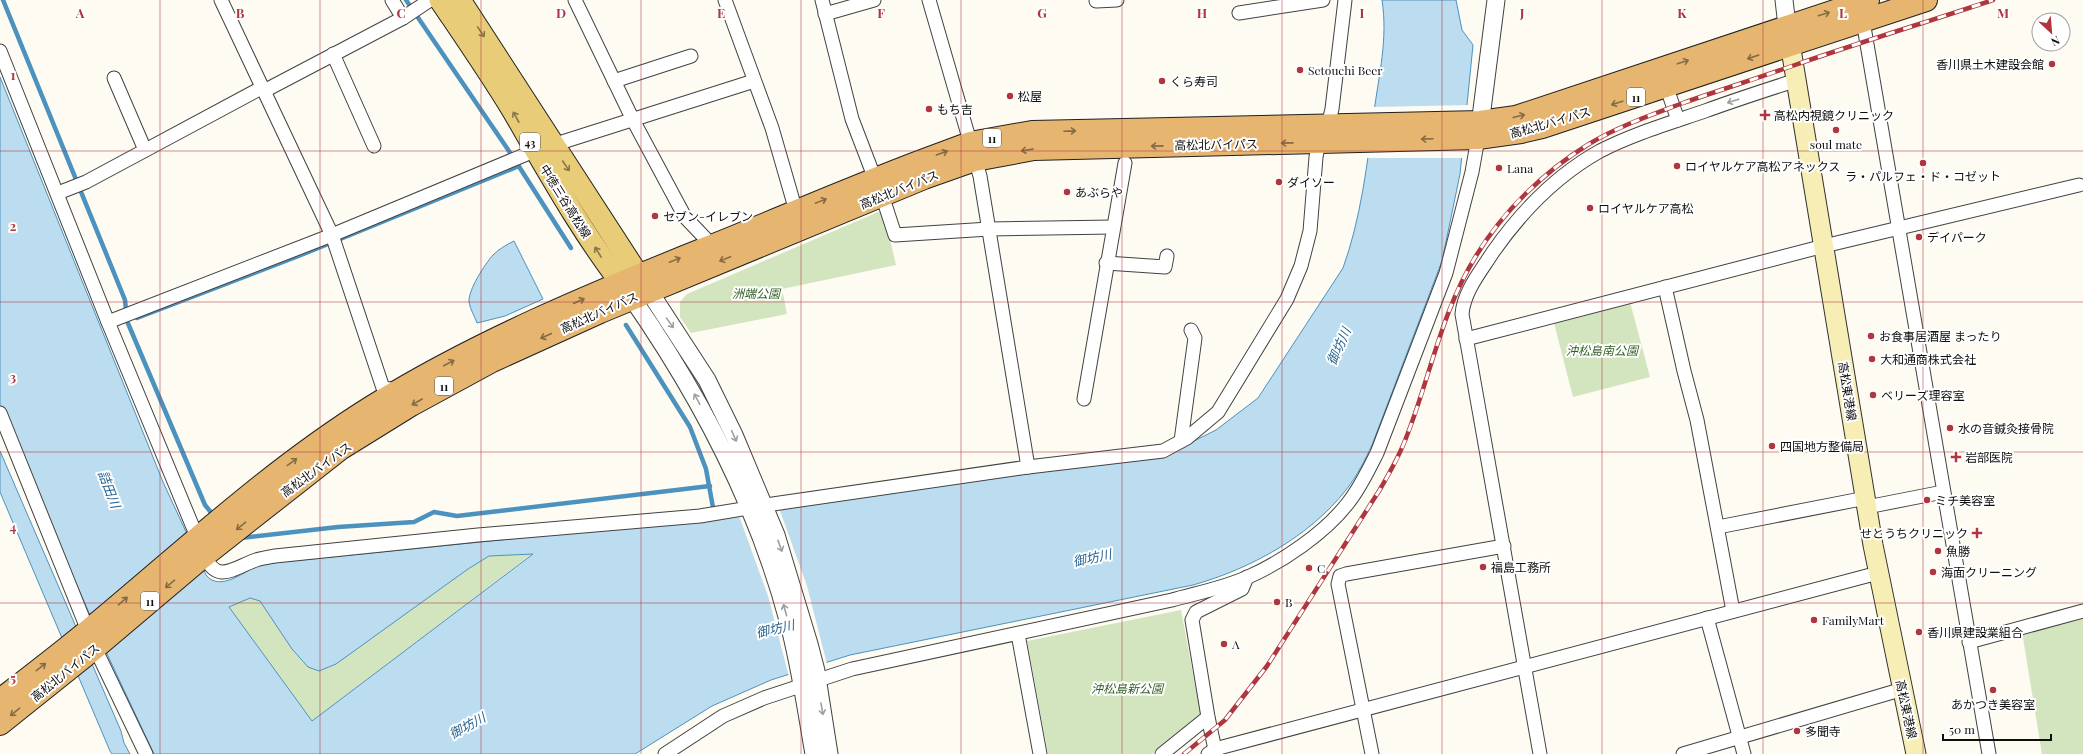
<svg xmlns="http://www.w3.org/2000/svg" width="2083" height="754" font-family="'Playfair Display','Noto Sans JP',serif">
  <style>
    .green { fill: #d3e5bf }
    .water { fill: #bcddef; stroke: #4c92be; fill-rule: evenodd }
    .pier { fill: #fdfbf2 }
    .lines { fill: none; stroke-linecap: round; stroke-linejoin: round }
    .stream { stroke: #4c92be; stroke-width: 4.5 }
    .minor-casing { stroke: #424242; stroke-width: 15 }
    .tertiary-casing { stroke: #424242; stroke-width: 19 }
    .secondary-casing { stroke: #313131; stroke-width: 21 }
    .primary-casing { stroke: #202020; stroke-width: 23 }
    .trunk-casing { stroke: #202020; stroke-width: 24 }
    .minor { stroke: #fff; stroke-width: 13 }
    .tertiary { stroke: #fff; stroke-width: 17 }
    .secondary { stroke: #f6eeb5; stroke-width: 19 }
    .primary { stroke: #e9cc77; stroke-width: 21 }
    .trunk { stroke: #e6b670; stroke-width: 22 }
    .rail-casing { stroke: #af363e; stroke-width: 4.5 }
    .rail { stroke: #fff; stroke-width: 3; stroke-dasharray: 9; stroke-linecap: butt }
    .oneway { stroke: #856b44 }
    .oneway2 { stroke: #877748 }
    .oneway3 { stroke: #9f9f9f }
    .grid { fill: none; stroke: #af363e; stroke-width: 1; stroke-opacity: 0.55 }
    .poi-dot { fill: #af363e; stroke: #fff; stroke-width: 1.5 }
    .labels { text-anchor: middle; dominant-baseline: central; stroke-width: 4; stroke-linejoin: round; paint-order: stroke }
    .shield { fill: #fff; stroke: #575757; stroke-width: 1 }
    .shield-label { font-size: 11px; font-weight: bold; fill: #0f0f0f }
    .poi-label { font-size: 12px; fill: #0f0f0f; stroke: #fff; text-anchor: start }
    .street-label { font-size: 12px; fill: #0f0f0f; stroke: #fff }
    .park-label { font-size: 12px; font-style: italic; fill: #335f26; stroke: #fff }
    .water-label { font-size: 13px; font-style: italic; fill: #266493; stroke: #fff }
    .grid-label { font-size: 13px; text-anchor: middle; font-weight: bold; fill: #af363e; stroke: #fff; stroke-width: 4; stroke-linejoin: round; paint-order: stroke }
  </style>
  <rect width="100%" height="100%" fill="#fdfbf2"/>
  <g class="green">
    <polygon points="883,210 896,265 782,289 787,314 691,333 680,317 680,302 687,294"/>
    <polygon points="1630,302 1650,377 1573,397 1554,323"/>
    <polygon points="533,553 312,721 229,607 250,598 260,601 292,649 308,667 489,556"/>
    <polygon points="1181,610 1201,717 1166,745 1152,754 1048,754 1027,641"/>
    <polygon points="2083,615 2083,754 2042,754 2022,632"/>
  </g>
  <g class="water">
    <path d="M1382,0h74l6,30 11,15 -13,129 -18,87 -70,184c-7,15 -15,31 -26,45 -37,47 -96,79 -153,95l-343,70 -79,25 -59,26 -77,48h-481l-46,-98 -108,-246v-333l163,405 43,93c14,18 40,-5 55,-11l439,-44 468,-66 48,-24 42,-32 85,-130c18,-50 24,-103 31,-156 5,-38 14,-73 8,-112zM533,554l-221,167 -83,-114 21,-9 10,3 32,48 16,18 11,4 17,-7 132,-95 21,-13z"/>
    <path d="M514,241l29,58 -38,17 -28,7c-2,-6 -7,-14 -8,-21 -1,-12 16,-38 24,-47 6,-6 13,-10 21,-14z"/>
    <polygon points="0,451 121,731 124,743 130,754 112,754 110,751 0,492"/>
  </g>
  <g class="pier">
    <polygon points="1469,105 1464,158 1366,158 1373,107"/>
    <polygon points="779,508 807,586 827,664 789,677 768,596 738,513"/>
  </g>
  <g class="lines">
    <g class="stream">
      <polyline points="3,0 125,300 127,321 205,505 214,516"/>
      <polyline points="406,0 513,157"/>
      <polyline points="518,165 571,248"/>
      <polyline points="137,318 296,257 519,166"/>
      <polyline points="626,325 690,427 706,469 714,513"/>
      <polyline points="241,538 338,527 414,522 434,512 457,516 710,486"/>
    </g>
    <defs>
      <g id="minor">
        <polyline points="221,0 332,235 383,388 399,390"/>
        <polyline points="392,0 403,18"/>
        <polyline points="575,0 633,120 685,217 705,238 709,247"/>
        <polyline points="725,0 772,128 798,218"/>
        <polyline points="822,0 852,119 875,179"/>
        <polyline points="929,0 980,176 1028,467"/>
        <polyline points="1096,1 1117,0"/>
        <polyline points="1239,13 1323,0"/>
        <polyline points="825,14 874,0"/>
        <polyline points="1863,21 1989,754"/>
        <polyline points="0,51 108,322 197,537"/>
        <polyline points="333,54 374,146"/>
        <polyline points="114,78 145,150"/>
        <polyline points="1664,80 1678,120"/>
        <polyline points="614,81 691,56"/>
        <polyline points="264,91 403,18 430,0"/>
        <polyline points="58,193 86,182 263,87"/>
        <polyline points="882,195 895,235 989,229 1113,227"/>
        <polyline points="1106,263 1165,267 1167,256"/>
        <polyline points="1665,287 1684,371 1697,420 1733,611"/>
        <polyline points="108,322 332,235 534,151 754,81"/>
        <polyline points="1466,339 1824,246 2079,185"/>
        <polyline points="1084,399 1125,163"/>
        <polyline points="0,413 95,648 146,754"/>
        <polyline points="1181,441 1195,338 1191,330"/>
        <polyline points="1867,507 1943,492"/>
        <polyline points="1718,527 1866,498"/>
        <path d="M205,556c12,29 30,11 51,4 6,-2 13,-3 19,-4l203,-21 222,-19 73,-12 255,-37 135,-16 24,-13 31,-26 69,-113 14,-33 9,-35 6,-74 3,-15 9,-17 4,-16 13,-109"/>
        <polyline points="1707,618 1744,754"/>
        <polyline points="1018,634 1040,754"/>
        <polyline points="1969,642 2083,611"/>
        <path d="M665,754l58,-38 41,-18 88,-29 320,-69c25,-7 52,-12 76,-23 34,-15 77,-44 100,-74 12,-15 20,-32 29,-50l69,-180 26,-101 6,-34"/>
        <polyline points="1162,754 1208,717"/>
        <polyline points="1208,754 1215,749 1878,573"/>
        <polyline points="1216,754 1208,717 1192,620 1196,612 1242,589 1247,577"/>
        <polyline points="1372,754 1338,584 1340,576 1346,574 1504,546"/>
        <path d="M1540,754l-78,-440c2,-23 19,-43 31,-62 28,-40 64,-77 107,-101 33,-17 70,-28 105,-40 30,-11 61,-21 92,-31"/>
        <polyline points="1683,754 1903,689"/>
      </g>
      <g id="tertiary">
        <polyline points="1784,0 1787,26"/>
        <polyline points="1479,133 1496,0"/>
        <polyline points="649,291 707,380 734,435 776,535 809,644 816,671 829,754"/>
        <path d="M632,298c68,98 125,206 156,322 12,44 18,89 26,134"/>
      </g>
      <polyline id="secondary" points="1788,31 1873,545 1916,754"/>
      <g id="primary">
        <path d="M440,0c25,37 50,73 73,111 37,64 73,129 119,186"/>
        <polyline points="460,0 648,290"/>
      </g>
      <g id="trunk">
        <path d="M0,700c30,-23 60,-46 89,-70 93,-77 181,-160 284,-224 105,-65 221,-113 336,-159 70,-28 139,-58 210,-85l51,-19 62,-11 448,-10 36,-5 352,-117"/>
        <polyline points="0,724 90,652 200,559 340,449 411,405 492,361 600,312 924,178 975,160 1034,149 1478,138 1521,132 1542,127 1926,0"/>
      </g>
    </defs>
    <use href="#minor" class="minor-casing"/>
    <use href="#tertiary" class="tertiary-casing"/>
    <use href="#secondary" class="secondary-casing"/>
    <use href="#primary" class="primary-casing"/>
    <use href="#trunk" class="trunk-casing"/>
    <use href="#minor" class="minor"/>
    <use href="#tertiary" class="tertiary"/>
    <use href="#secondary" class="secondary"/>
    <use href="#primary" class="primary"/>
    <use href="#trunk" class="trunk"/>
    <defs>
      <path id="rail" d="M1184,754l41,-34 42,-54 112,-175c10,-17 20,-34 27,-53 24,-60 35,-126 70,-182 27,-45 69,-85 113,-112 30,-18 62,-29 94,-41 37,-13 75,-25 112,-38 66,-23 132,-43 198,-65"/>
    </defs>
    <use href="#rail" class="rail-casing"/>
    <use href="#rail" class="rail"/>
  </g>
  <defs><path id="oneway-shaft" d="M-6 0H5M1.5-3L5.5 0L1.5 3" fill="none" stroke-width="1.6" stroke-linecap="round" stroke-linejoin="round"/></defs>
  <g class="oneway">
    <use href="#oneway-shaft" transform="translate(1824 14) rotate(-17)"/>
    <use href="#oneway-shaft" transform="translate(1753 57) rotate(161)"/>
    <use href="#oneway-shaft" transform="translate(1683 62) rotate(-18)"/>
    <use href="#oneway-shaft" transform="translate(1617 103) rotate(162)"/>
    <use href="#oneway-shaft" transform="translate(1519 116) rotate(-14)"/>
    <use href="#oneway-shaft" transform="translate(1070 131) rotate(-2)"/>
    <use href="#oneway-shaft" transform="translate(1427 139) rotate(178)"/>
    <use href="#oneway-shaft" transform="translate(1287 143) rotate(179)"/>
    <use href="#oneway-shaft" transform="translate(1157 146) rotate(179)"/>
    <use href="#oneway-shaft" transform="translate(1027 150) rotate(172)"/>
    <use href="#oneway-shaft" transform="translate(942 153) rotate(-20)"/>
    <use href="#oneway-shaft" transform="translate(821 201) rotate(-22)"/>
    <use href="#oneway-shaft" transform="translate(725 259) rotate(158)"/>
    <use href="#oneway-shaft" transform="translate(675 260) rotate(-22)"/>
    <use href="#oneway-shaft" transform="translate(579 301) rotate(-24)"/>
    <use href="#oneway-shaft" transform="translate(546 336) rotate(156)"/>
    <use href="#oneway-shaft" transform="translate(449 363) rotate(-28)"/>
    <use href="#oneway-shaft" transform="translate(417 402) rotate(150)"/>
    <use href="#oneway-shaft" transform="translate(292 462) rotate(-36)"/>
    <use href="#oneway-shaft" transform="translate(241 526) rotate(141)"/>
    <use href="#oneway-shaft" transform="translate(170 584) rotate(140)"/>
    <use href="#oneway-shaft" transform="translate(123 601) rotate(-41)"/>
    <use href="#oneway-shaft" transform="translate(41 667) rotate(-38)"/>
    <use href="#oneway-shaft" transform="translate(15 712) rotate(141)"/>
  </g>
  <g class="oneway2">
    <use href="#oneway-shaft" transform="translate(481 32) rotate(56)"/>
    <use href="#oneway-shaft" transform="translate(516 117) rotate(-119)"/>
    <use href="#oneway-shaft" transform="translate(566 166) rotate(56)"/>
    <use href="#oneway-shaft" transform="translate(598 252) rotate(-122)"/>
  </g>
  <g class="oneway3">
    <use href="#oneway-shaft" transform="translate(1733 101) rotate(162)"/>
    <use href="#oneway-shaft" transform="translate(670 323) rotate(55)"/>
    <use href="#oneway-shaft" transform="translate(697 399) rotate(-118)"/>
    <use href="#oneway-shaft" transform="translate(734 436) rotate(66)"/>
    <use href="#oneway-shaft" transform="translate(780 546) rotate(70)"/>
    <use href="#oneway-shaft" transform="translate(785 610) rotate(-106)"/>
    <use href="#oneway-shaft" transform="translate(822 709) rotate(80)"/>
  </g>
  <path class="grid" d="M160,0v754M320,0v754M481,0v754M641,0v754M801,0v754M961,0v754M1122,0v754M1282,0v754M1442,0v754M1602,0v754M1763,0v754M1923,0v754M0,151h2083M0,302h2083M0,452h2083M0,603h2083"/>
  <g class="poi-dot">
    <circle cx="2052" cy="64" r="4"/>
    <circle cx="1300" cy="70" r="4"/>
    <circle cx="1162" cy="81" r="4"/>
    <circle cx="1010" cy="96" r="4"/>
    <circle cx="929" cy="109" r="4"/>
    <path d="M1763 109h4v4h4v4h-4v4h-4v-4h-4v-4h4z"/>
    <circle cx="1836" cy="130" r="4"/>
    <circle cx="1923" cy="163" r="4"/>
    <circle cx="1677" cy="166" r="4"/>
    <circle cx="1499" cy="168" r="4"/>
    <circle cx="1279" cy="182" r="4"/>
    <circle cx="1067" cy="192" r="4"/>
    <circle cx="1590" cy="208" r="4"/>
    <circle cx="655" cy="216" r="4"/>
    <circle cx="1919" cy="237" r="4"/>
    <circle cx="1871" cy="336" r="4"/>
    <circle cx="1872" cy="359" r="4"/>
    <circle cx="1873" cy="395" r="4"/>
    <circle cx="1950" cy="428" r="4"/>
    <circle cx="1772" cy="446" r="4"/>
    <path d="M1954 451h4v4h4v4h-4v4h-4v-4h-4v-4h4z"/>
    <circle cx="1927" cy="500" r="4"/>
    <path d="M1975 527h4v4h4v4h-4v4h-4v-4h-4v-4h4z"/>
    <circle cx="1938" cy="551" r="4"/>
    <circle cx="1483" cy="567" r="4"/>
    <circle cx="1309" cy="568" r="4"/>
    <circle cx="1933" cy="572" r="4"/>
    <circle cx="1277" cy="602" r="4"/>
    <circle cx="1814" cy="620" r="4"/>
    <circle cx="1919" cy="632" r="4"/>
    <circle cx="1224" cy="644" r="4"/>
    <circle cx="1993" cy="690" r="4"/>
    <circle cx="1797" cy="731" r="4"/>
  </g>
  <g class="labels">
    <g class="shield">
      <rect x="1627" y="88" width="18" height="18" rx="3"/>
      <rect x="983" y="129" width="18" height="18" rx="3"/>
      <rect x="520" y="133" width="20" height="18" rx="3"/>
      <rect x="435" y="377" width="18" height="18" rx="3"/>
      <rect x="141" y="592" width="18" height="18" rx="3"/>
    </g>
    <g class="shield-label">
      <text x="1636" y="97">11</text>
      <text x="992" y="138">11</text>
      <text x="530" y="142">43</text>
      <text x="444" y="386">11</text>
      <text x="150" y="601">11</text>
    </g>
    <g class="poi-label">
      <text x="2044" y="64" text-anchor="end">香川県土木建設会館</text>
      <text x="1308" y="70">Setouchi Beer</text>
      <text x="1170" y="81">くら寿司</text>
      <text x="1018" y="96">松屋</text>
      <text x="937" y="109">もち吉</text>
      <text x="1774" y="115">高松内視鏡クリニック</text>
      <text x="1836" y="144" text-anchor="middle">soul mate</text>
      <text x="1685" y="166">ロイヤルケア高松アネックス</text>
      <text x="1507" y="168">Lana</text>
      <text x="1923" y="176" text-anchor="middle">ラ・パルフェ・ド・コゼット</text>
      <text x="1287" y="182">ダイソー</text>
      <text x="1075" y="192">あぶらや</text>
      <text x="1598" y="208">ロイヤルケア高松</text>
      <text x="663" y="216">セブン-イレブン</text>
      <text x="1927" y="237">デイパーク</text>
      <text x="1879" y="336">お食事居酒屋 まったり</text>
      <text x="1880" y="359">大和通商株式会社</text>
      <text x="1881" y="395">ベリーズ理容室</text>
      <text x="1958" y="428">水の音鍼灸接骨院</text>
      <text x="1780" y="446">四国地方整備局</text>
      <text x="1965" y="457">岩部医院</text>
      <text x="1935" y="500">ミチ美容室</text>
      <text x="1968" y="533" text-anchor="end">せとうちクリニック</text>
      <text x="1946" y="551">魚勝</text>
      <text x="1491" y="567">福島工務所</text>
      <text x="1317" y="568">C</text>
      <text x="1941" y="572">海面クリーニング</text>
      <text x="1285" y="602">B</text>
      <text x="1822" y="620">FamilyMart</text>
      <text x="1927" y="632">香川県建設業組合</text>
      <text x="1232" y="644">A</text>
      <text x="1993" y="704" text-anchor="middle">あかつき美容室</text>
      <text x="1805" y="731">多聞寺</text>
    </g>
    <g class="street-label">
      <text transform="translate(1550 122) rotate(-16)">高松北バイパス</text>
      <text transform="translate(1216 144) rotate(-1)">高松北バイパス</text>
      <text transform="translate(899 189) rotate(-22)">高松北バイパス</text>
      <text transform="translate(566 201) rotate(58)">中徳三谷高松線</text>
      <text transform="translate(599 312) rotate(-24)">高松北バイパス</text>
      <text transform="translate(1848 391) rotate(81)">高松東港線</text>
      <text transform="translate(316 469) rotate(-36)">高松北バイパス</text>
      <text transform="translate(65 672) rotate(-39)">高松北バイパス</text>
      <text transform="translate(1907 709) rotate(78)">高松東港線</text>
    </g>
    <g class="park-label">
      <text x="756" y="293">洲端公園</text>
      <text x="1602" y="350">沖松島南公園</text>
      <text x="1127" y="688">沖松島新公園</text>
    </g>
    <g class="water-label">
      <text transform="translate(1338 346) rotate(-66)">御坊川</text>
      <text transform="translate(110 489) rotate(69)">詰田川</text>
      <text transform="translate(1092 557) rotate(-12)">御坊川</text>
      <text transform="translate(775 628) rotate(-13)">御坊川</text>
      <text transform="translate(467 725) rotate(-29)">御坊川</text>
    </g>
  </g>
  <g class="grid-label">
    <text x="80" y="18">A</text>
    <text x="240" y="18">B</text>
    <text x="401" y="18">C</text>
    <text x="561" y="18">D</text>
    <text x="721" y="18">E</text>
    <text x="881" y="18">F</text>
    <text x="1042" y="18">G</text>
    <text x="1202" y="18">H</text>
    <text x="1362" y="18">I</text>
    <text x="1522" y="18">J</text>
    <text x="1682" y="18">K</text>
    <text x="1843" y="18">L</text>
    <text x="2003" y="18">M</text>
    <text x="13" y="80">1</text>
    <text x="13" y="231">2</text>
    <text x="13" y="382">3</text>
    <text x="13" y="532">4</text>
    <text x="13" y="683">5</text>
  </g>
  <g transform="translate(2051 32) rotate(154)"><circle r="19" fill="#ffffff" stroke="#9f9f9f"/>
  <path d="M0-3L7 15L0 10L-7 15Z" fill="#af363e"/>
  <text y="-6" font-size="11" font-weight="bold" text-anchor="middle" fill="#0f0f0f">N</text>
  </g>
  <path d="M1943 734v6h108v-6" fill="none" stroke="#0f0f0f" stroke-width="2"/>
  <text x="1949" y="734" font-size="12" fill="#0f0f0f" stroke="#ffffff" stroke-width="3" paint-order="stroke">50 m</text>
</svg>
